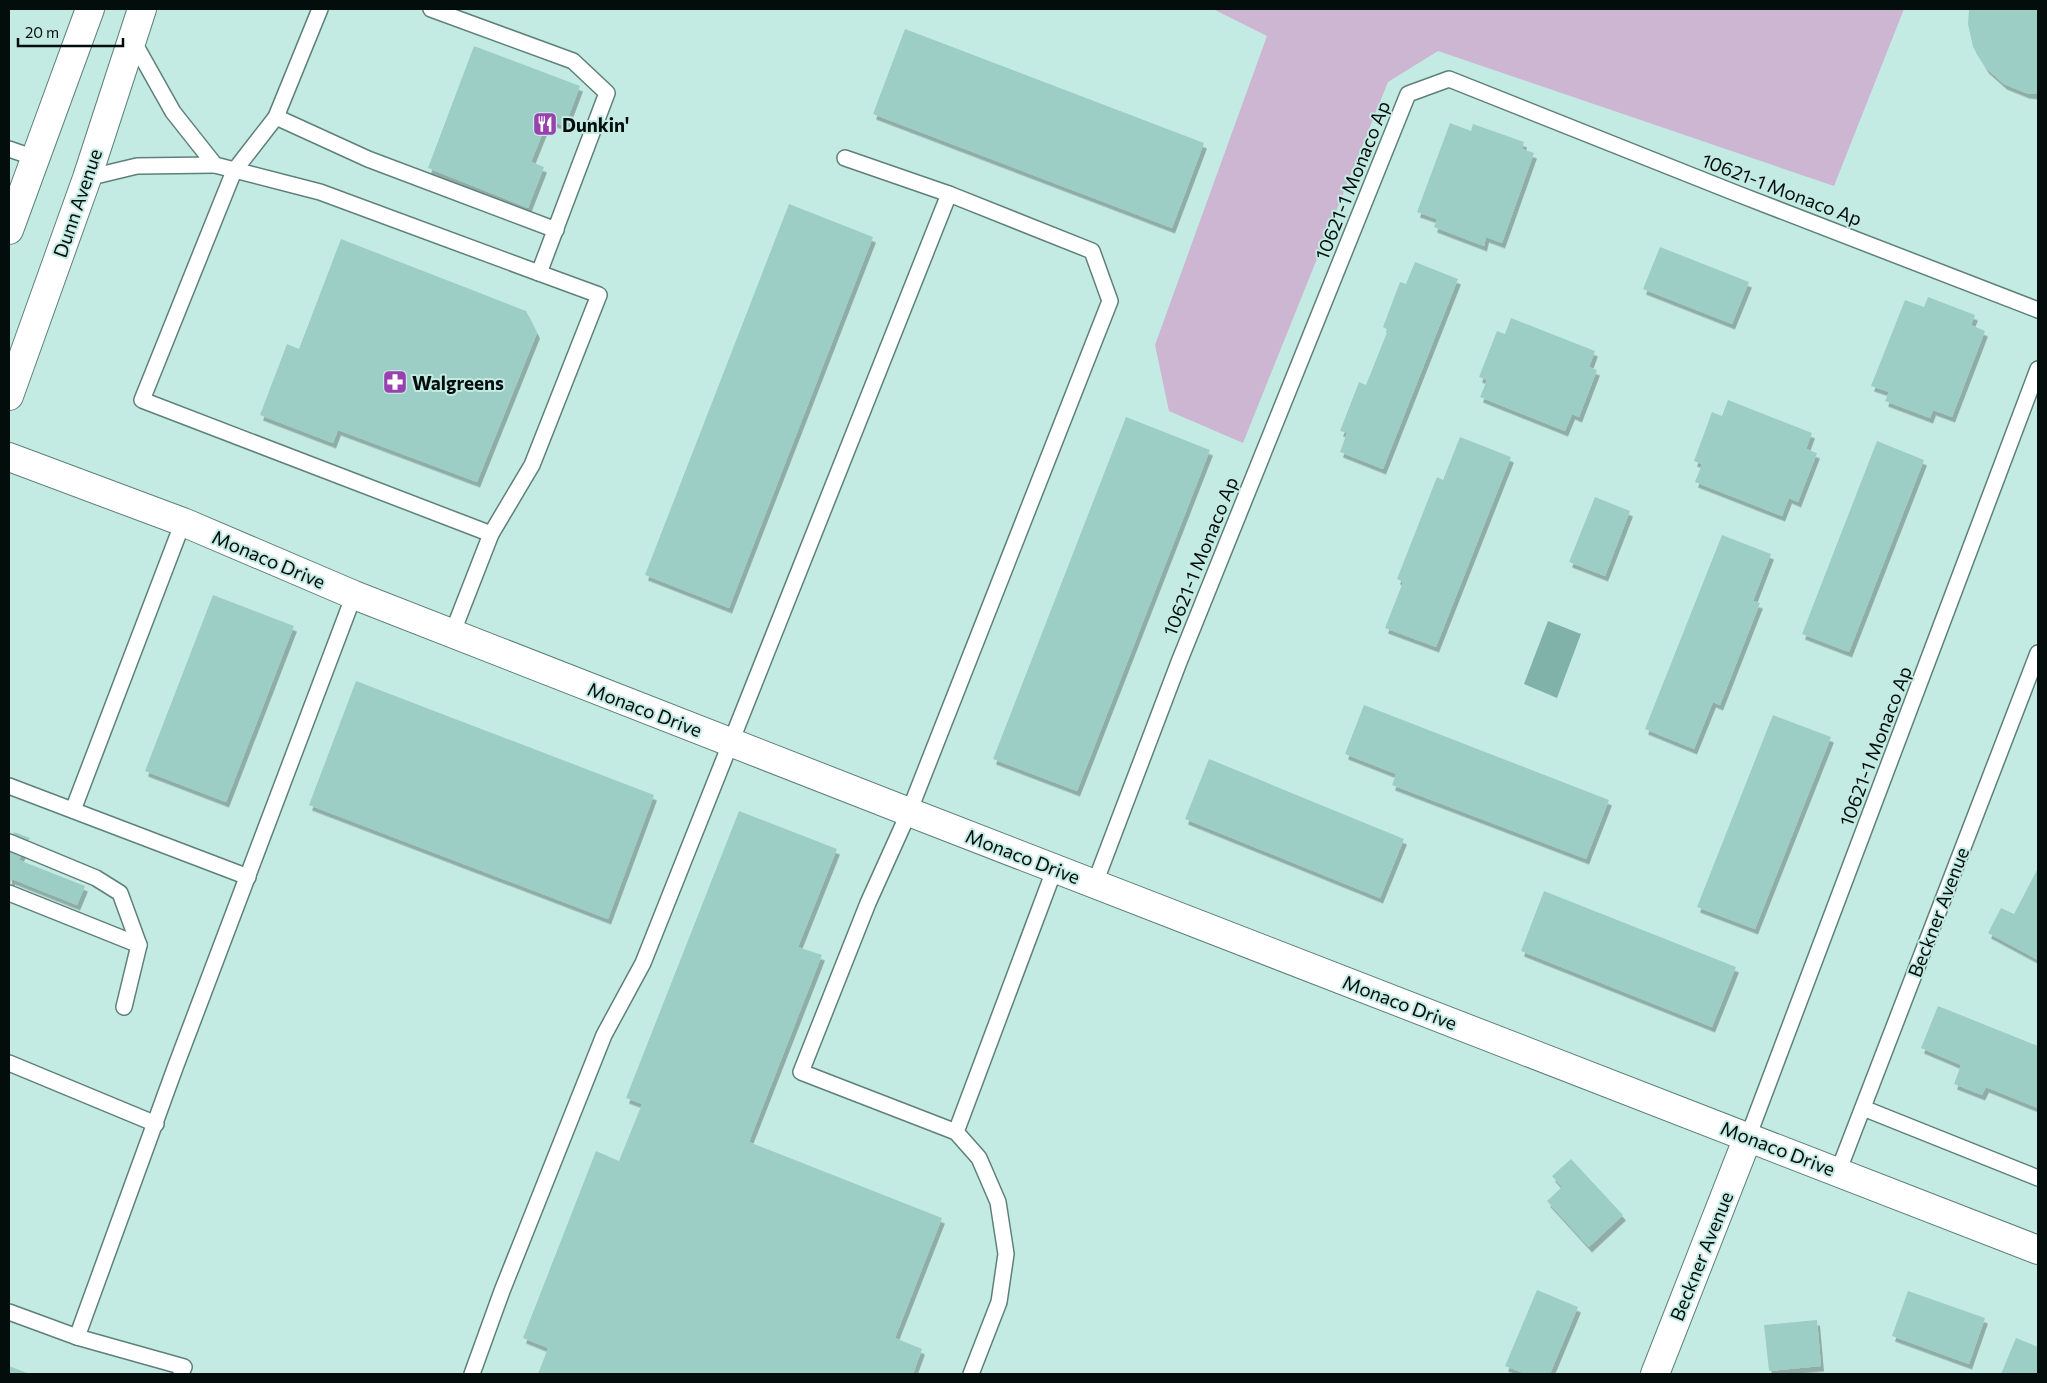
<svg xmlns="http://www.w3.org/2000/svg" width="2047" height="1383" font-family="Commissioner,sans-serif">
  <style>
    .green { fill: #ccb6d2 }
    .water { fill: #81b2aa }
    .building { fill: #9ccec5; filter: url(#shadow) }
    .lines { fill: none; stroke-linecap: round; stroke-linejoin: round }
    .service-casing { stroke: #5d817a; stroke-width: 18 }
    .minor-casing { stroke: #5d817a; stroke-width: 30 }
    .tertiary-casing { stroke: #5d817a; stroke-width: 30 }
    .primary-casing { stroke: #5d817a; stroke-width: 30 }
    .service { stroke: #fff; stroke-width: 15 }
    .minor { stroke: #fff; stroke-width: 28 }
    .tertiary { stroke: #fff; stroke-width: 28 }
    .primary { stroke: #fff; stroke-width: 28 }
    .labels { text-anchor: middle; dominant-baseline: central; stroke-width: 4; stroke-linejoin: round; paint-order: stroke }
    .poi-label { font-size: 19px; font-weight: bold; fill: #030e0c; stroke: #c4ebe3; text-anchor: start }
    .street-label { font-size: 19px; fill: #030e0c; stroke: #c4ebe3 }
  </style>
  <defs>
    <filter id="shadow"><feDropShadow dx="3" dy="5.5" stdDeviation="0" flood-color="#0004"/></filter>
  </defs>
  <rect width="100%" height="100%" fill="#c4ebe3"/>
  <polygon class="green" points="1213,9 1904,9 1834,186 1438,51 1388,82 1243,443 1169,411 1155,345 1267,36"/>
  <polygon class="water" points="1548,621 1581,634 1557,698 1524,684"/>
  <g class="building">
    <polygon points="1969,9 2038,9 2038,94 2026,93 2004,84 1986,68 1973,47 1968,24"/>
    <polygon points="905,29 1204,143 1172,228 873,114"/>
    <polygon points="474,46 580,86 565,126 548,120 531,162 544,167 528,208 428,168"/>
    <polygon points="1450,123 1471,131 1473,124 1524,142 1522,149 1534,153 1502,243 1486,237 1484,246 1434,227 1437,219 1417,212"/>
    <polygon points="789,204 873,237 729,608 645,575"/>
    <polygon points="341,239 526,311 537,333 477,482 338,430 333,443 260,415 287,344 299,349"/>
    <polygon points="1660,247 1749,282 1732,324 1643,289"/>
    <polygon points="1415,262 1458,279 1383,469 1340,452 1347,433 1340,431 1359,382 1366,385 1388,330 1383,327 1400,282 1406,284"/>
    <polygon points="1928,297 1975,315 1971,325 1985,331 1952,417 1933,410 1930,418 1885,401 1889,392 1871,386 1905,300 1924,307"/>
    <polygon points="1511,318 1595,351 1589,367 1597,370 1579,417 1572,414 1565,431 1480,397 1487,380 1479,377 1497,331 1505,334"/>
    <polygon points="1728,400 1812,433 1806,449 1817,453 1798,502 1789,498 1782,516 1695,482 1702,464 1694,461 1712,412 1722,416"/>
    <polygon points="1126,417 1210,450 1077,791 993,759"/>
    <polygon points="1460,437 1511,457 1436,647 1385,628 1403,582 1397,579 1437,477 1443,480"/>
    <polygon points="1877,441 1924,460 1849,652 1802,634"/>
    <polygon points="1595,497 1630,511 1605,576 1569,562"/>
    <polygon points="1722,535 1771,554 1753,601 1760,603 1720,705 1713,702 1694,749 1645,729"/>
    <polygon points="213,595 294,626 226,802 145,771"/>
    <polygon points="356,681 654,795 608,919 309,805"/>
    <polygon points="1364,705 1609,800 1586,859 1392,785 1396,774 1345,754"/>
    <polygon points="1773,715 1831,737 1755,929 1697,907"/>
    <polygon points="1209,759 1404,839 1380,898 1185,819"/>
    <polygon points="739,811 837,849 798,947 822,955 749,1142 942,1218 895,1338 922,1349 913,1374 538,1374 548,1348 523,1338 596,1151 619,1161 642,1104 626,1098"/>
    <polygon points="14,832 30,838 19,860 85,886 77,905 12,879 9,887 9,847"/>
    <polygon points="2038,868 2038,960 1988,933 2001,908 2014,914"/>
    <polygon points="1544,891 1736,967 1712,1027 1521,951"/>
    <polygon points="1938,1006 2038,1046 2038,1108 1986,1087 1982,1095 1954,1084 1961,1065 1921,1048"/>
    <polygon points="1571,1159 1623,1215 1589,1247 1547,1201 1562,1187 1552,1176"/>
    <polygon points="1537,1290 1578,1307 1550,1374 1526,1374 1505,1366"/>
    <polygon points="1908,1291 1985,1318 1969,1364 1892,1336"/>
    <polygon points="1817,1320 1821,1366 1769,1371 1764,1325"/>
    <polygon points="2016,1338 2038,1347 2038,1374 2001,1374"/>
    <polygon points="9,1366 30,1374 9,1374"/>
  </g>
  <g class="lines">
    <defs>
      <g id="service">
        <polyline points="320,9 276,117 234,171 142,400 491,534"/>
        <polyline points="276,117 368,159 556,230"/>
        <polyline points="9,149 35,158"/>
        <polyline points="845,158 949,194"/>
        <polyline points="215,165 320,192 539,273 607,93 573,61 431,9"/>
        <polyline points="87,178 137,166 215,165 173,112 132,39"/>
        <polyline points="452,634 491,534 532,465 599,295 539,273"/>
        <polyline points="9,786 248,877"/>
        <polyline points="73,810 183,522"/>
        <polyline points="9,842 96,878 120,893 139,945 124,1007"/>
        <polyline points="1095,883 1179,662 1408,94 1449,79 1738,194 2038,310"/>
        <polyline points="9,893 139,945"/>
        <polyline points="9,1063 156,1124"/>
        <polyline points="1863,1108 2038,1178"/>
        <polyline points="1748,1137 2038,369"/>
        <polyline points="1838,1172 2038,653"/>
        <polyline points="9,1312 77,1337"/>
        <polyline points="181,1374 184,1367 77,1337 175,1068 354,595"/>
        <polyline points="472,1374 502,1291 604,1035 643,963 949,194 1092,251 1110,301 909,812 868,903 801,1072 956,1132"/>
        <polyline points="971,1374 999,1302 1006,1254 998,1202 979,1158 956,1132 1055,868"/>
      </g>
      <polyline id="minor" points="1655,1374 1748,1137"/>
      <polyline id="tertiary" points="9,457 183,522 354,595 909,812 2038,1250"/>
      <g id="primary">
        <polyline points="9,230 90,9"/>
        <polyline points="9,396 87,178 142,9"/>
      </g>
    </defs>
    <use href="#service" class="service-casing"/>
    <use href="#minor" class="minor-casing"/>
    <use href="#tertiary" class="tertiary-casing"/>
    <use href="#primary" class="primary-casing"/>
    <use href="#service" class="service"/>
    <use href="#minor" class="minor"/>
    <use href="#tertiary" class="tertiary"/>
    <use href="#primary" class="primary"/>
  </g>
  <defs>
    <symbol id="restaurant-square" viewBox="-11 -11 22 22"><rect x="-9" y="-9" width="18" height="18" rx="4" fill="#9942af" stroke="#c4ebe3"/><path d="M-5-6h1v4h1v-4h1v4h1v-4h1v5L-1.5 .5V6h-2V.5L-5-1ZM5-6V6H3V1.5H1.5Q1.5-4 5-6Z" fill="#fff"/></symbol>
    <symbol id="pharmacy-square" viewBox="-11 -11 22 22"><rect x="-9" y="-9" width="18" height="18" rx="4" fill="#9942af" stroke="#c4ebe3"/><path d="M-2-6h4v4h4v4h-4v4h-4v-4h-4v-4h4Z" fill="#fff"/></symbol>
  </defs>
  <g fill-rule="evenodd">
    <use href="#restaurant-square" x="531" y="110" width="28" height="28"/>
    <use href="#pharmacy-square" x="381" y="368" width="28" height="28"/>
  </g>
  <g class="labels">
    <g class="poi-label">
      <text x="562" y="124">Dunkin'</text>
      <text x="412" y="382">Walgreens</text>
    </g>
    <g class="street-label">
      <text transform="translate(1352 180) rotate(-68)">10621-1 Monaco Ap</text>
      <text transform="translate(1782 189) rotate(21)">10621-1 Monaco Ap</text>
      <text transform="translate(77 203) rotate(-71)">Dunn Avenue</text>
      <text transform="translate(1200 556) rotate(-68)">10621-1 Monaco Ap</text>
      <text transform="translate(269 559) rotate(23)">Monaco Drive</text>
      <text transform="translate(645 709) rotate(21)">Monaco Drive</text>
      <text transform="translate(1875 746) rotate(-69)">10621-1 Monaco Ap</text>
      <text transform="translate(1023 856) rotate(21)">Monaco Drive</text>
      <text transform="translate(1938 912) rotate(-69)">Beckner Avenue</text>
      <text transform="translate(1400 1002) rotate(21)">Monaco Drive</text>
      <text transform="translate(1778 1148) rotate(21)">Monaco Drive</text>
      <text transform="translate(1701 1256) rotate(-68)">Beckner Avenue</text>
    </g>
  </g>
  <rect width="2047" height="1383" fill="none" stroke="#030e0c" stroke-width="20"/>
  <path d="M18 38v8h105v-8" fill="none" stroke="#030e0c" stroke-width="2.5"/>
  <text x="25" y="38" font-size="15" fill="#030e0c" stroke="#c4ebe3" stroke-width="4" paint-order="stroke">20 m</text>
</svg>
